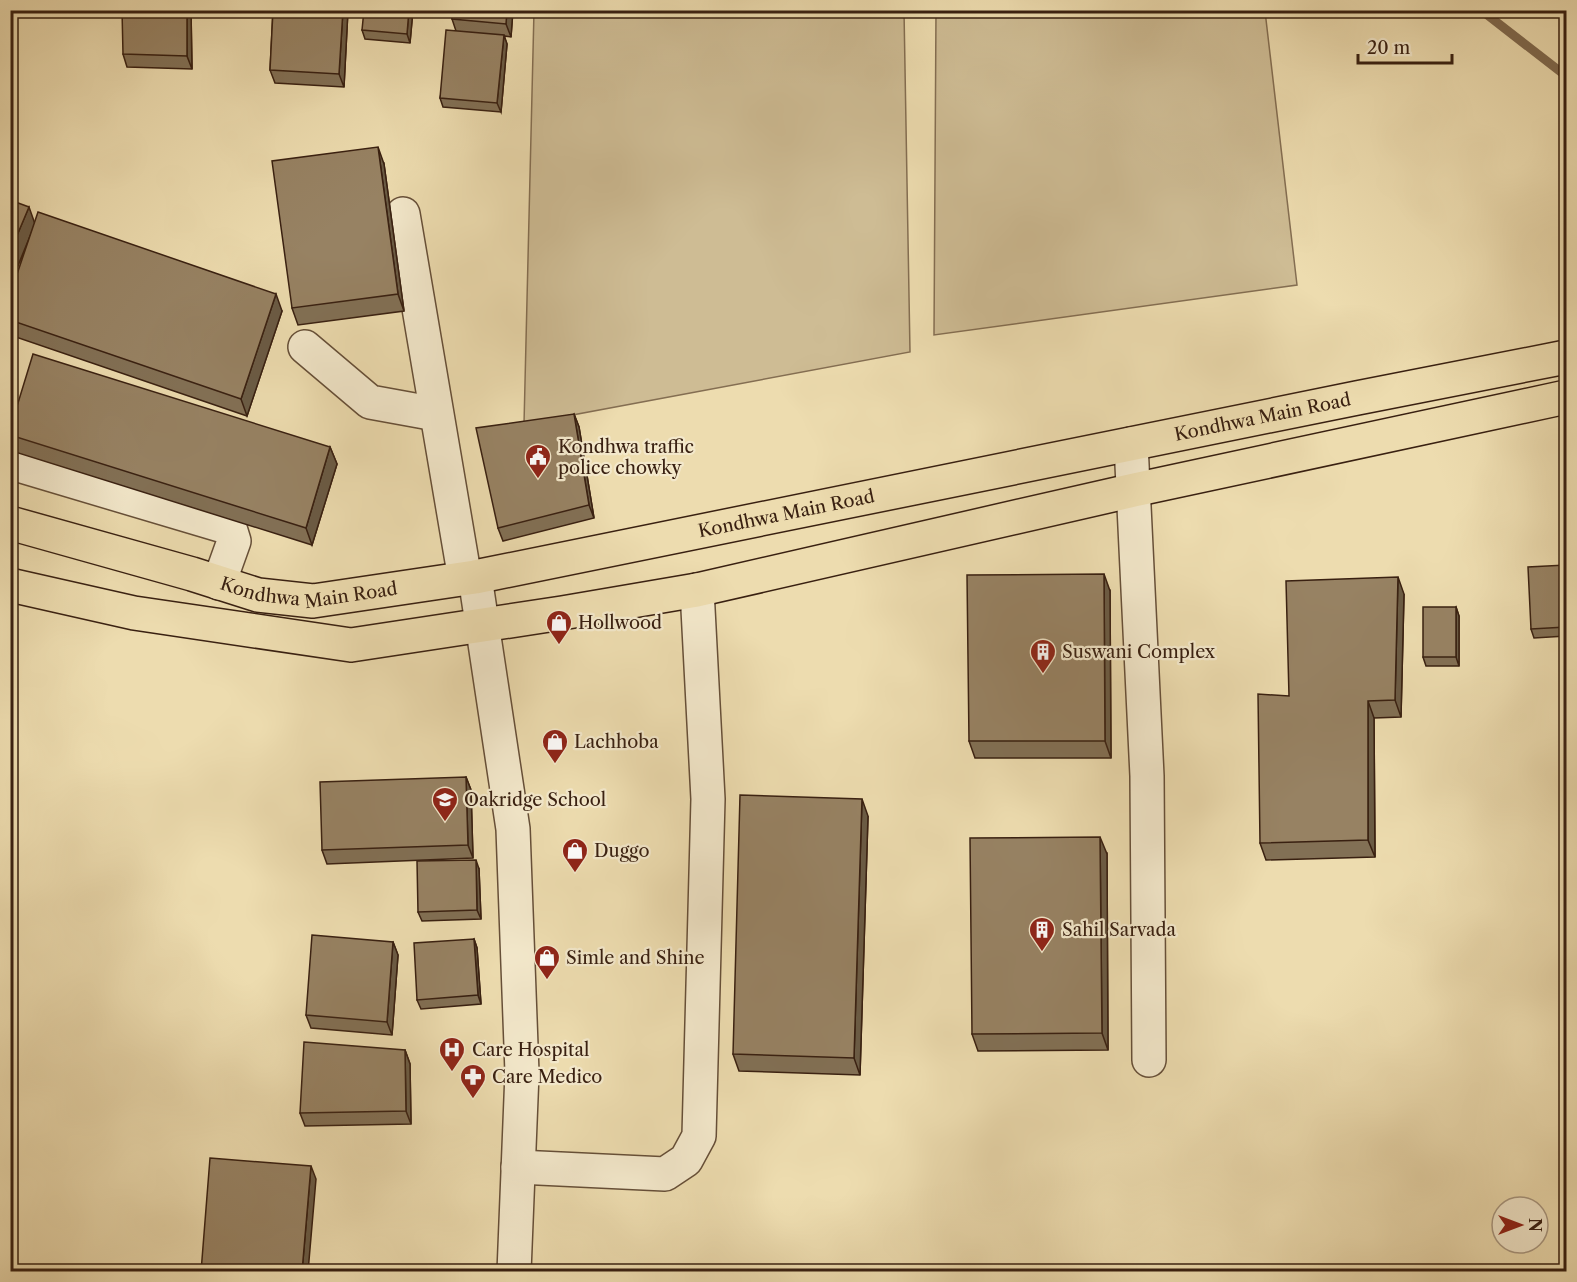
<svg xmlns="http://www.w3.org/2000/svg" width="1577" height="1282" font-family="'Libre Caslon Text',serif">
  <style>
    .green { fill: #cebc94; stroke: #846e52; stroke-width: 1.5 }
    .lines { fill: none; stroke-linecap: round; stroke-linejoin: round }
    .stream { stroke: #806a4f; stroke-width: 9 }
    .minor-casing { stroke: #664f38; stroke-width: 36 }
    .major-casing { stroke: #392011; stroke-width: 36 }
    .minor { stroke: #f3e8cb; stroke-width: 33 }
    .major { stroke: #eddcaf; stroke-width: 33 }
    .wall { fill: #827055; stroke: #392011; stroke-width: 1.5 }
    .shaded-wall { fill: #6a5b45; stroke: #392011; stroke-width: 1.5 }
    .building { fill: #978263; stroke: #392011; stroke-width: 1.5 }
    .labels { text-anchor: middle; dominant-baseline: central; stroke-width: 4.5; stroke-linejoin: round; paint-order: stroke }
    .street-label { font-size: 18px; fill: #392011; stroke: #f3e8cb }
    .poi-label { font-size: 18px; fill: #392011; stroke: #f3e8cb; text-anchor: start }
  </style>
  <rect width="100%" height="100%" fill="#eddcaf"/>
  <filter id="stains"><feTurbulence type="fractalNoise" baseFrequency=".00333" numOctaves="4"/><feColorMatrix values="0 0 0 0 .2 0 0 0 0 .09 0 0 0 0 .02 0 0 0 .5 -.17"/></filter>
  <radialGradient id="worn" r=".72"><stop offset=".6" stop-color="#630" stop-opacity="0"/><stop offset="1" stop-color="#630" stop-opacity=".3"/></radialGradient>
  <g class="green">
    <polygon points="534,11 904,11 910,352 524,424"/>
    <polygon points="936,11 1265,11 1297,285 934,335"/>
  </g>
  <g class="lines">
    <polyline class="stream" points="1481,10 1566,76"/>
    <defs>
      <g id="minor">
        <polyline points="403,214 465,579"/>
        <polyline points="305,347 370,402 436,414"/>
        <polyline points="1131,444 1147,776 1149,1060"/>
        <polyline points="15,464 230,528 234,541 219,583"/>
        <polyline points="475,577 513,829 522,1073 514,1272"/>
        <polyline points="518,1167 665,1174 686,1160 699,1136 708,799 697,590"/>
      </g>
      <g id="major">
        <path id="s1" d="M10,523l182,51 66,21 55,6 162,-24 882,-179 209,-41"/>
        <polyline points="10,585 134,613 351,645 562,613 697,590 1134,490 1566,397"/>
      </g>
    </defs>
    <use href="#minor" class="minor-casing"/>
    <use href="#major" class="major-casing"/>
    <use href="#minor" class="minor"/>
    <use href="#major" class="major"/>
  </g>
  <g class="wall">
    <polygon points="191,10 192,69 127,67 123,54"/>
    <polygon points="273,10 348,10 344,87 275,83 270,70"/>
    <polygon points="413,10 410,43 365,39 362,30"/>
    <polygon points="452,10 513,10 511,37 504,36 507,44 501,112 443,107 440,98 456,31 452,19"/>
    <polygon points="384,164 404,311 298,325 292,308"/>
    <polygon points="10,200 35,223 282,311 247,416 10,335 10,295 31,234 10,285"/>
    <polygon points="574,414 579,427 594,518 503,541 498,528"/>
    <polygon points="10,429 330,447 337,464 312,545 15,452 10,440"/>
    <polygon points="1566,565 1566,636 1534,638 1531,629"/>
    <polygon points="1110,591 1111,758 975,758 969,741"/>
    <polygon points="1404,594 1401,717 1374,718 1375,857 1266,860 1260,843"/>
    <polygon points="1456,607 1459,616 1459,666 1426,666 1423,657"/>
    <polygon points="466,777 471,790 473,858 327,864 322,850"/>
    <polygon points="868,816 860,1075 739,1071 733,1054"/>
    <polygon points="1107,854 1108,1050 978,1051 972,1034"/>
    <polygon points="479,869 481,919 422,921 418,912"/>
    <polygon points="474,939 477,948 481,1004 421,1009 417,1000"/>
    <polygon points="393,942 398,955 392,1035 311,1028 306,1015"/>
    <polygon points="405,1050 410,1064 411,1124 305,1126 300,1113"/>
  </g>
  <g class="shaded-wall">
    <polygon points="187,10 191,10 192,69 187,56"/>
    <polygon points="343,10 348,10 344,87 339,74"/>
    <polygon points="409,10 413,10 410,43 407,34"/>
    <polygon points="507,10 513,10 511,37 506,24"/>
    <polygon points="504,35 507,44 501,112 497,103"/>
    <polygon points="378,147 384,164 404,311 398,294"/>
    <polygon points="29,207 35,224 10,285 10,252"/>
    <polygon points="276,294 282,311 247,416 241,399"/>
    <polygon points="574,414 579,427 594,518 589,505"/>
    <polygon points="330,447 337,464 312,545 306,528"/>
    <polygon points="1104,574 1110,591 1111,758 1105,741"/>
    <polygon points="1398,577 1404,594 1401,717 1395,700"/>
    <polygon points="1456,607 1459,616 1459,666 1456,657"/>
    <polygon points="1368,701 1374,718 1375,857 1368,840"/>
    <polygon points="466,777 471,790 473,858 468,845"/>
    <polygon points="862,799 868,816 860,1075 854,1058"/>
    <polygon points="1100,837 1107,854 1108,1050 1102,1033"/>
    <polygon points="476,860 479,869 481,919 477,910"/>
    <polygon points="474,939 477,948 481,1004 478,995"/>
    <polygon points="393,942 398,955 392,1035 387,1022"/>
    <polygon points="405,1050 410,1064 411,1124 406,1111"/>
    <polygon points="311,1166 316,1179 308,1272 302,1272"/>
  </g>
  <g class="building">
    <polygon points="122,10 187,10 187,56 123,54"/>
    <polygon points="273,10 343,10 339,74 270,70"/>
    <polygon points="364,10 409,10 407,34 362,30"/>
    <polygon points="452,10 507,10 506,24 452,19"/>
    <polygon points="446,30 504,35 497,103 440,98"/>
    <polygon points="378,147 398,294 292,308 272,161"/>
    <polygon points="10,200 29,207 10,252"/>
    <polygon points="38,212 276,294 241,399 10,320 10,295"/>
    <polygon points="33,354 330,447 306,528 10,435 10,429"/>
    <polygon points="574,414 589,505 498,528 476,428"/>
    <polygon points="1566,565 1566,627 1531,629 1528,567"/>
    <polygon points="1104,574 1105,741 969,741 967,575"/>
    <polygon points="1398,577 1395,700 1368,701 1368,840 1260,843 1258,694 1289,696 1286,581"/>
    <rect x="1423" y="607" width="33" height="50"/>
    <polygon points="466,777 468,845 322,850 320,782"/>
    <polygon points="740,795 862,799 854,1058 733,1054"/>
    <polygon points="1100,837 1102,1033 972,1034 970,838"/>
    <polygon points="476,860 477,910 418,912 417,861"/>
    <polygon points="312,935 393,942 387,1022 306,1015"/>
    <polygon points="474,939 478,995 417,1000 414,943"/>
    <polygon points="304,1042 405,1050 406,1111 300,1113"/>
    <polygon points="210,1158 311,1166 302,1272 201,1272"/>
  </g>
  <defs>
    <symbol id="civic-pin" viewBox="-11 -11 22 30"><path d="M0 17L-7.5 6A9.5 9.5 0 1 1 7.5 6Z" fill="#8f2418" stroke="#f3e8cb"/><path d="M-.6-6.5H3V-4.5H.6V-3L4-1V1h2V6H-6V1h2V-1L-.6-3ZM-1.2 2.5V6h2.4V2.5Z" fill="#fff"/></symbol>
    <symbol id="shop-pin" viewBox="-11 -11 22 30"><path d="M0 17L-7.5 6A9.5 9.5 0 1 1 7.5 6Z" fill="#8f2418" stroke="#f3e8cb"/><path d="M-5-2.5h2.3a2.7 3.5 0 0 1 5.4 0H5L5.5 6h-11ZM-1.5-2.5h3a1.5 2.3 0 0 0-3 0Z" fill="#fff"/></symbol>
    <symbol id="building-pin" viewBox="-11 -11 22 30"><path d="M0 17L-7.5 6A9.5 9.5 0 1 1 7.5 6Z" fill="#8f2418" stroke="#f3e8cb"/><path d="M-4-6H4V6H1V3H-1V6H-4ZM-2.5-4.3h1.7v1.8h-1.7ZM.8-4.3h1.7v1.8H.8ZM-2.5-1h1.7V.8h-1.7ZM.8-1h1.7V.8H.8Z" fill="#fff"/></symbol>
    <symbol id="school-pin" viewBox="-11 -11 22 30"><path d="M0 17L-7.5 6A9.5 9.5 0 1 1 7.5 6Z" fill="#8f2418" stroke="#f3e8cb"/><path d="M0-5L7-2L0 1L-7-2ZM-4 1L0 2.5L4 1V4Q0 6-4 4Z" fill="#fff"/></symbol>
    <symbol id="hospital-pin" viewBox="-11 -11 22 30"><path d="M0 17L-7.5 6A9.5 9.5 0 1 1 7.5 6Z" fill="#8f2418" stroke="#f3e8cb"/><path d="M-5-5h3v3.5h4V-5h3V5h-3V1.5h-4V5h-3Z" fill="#fff"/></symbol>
    <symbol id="pharmacy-pin" viewBox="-11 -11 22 30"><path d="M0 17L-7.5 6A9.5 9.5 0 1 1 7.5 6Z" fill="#8f2418" stroke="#f3e8cb"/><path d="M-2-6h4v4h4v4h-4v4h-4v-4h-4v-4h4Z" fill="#fff"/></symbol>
  </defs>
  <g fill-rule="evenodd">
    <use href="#civic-pin" x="523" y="442" width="30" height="40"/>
    <use href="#shop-pin" x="544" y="608" width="30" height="40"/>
    <use href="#building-pin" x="1028" y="637" width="30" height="40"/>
    <use href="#shop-pin" x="540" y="727" width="30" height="40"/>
    <use href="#school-pin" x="430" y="785" width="30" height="40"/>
    <use href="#shop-pin" x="560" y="836" width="30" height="40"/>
    <use href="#building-pin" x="1027" y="915" width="30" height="40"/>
    <use href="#shop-pin" x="532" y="943" width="30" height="40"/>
    <use href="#hospital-pin" x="437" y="1035" width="30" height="40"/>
    <use href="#pharmacy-pin" x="458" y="1062" width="30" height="40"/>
  </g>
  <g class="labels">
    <g class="street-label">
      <text stroke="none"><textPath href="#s1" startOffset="1281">Kondhwa Main Road</textPath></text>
      <text stroke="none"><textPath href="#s1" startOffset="795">Kondhwa Main Road</textPath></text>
      <text stroke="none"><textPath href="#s1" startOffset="309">Kondhwa Main Road</textPath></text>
    </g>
    <g class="poi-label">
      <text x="558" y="447">Kondhwa traffic<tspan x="558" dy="21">police chowky</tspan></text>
      <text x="578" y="623">Hollwood</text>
      <text x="1062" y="652">Suswani Complex</text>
      <text x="574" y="742">Lachhoba</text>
      <text x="464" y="800">Oakridge School</text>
      <text x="594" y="851">Duggo</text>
      <text x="1062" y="930">Sahil Sarvada</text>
      <text x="566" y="958">Simle and Shine</text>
      <text x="472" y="1050">Care Hospital</text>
      <text x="492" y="1077">Care Medico</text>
    </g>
  </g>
  <rect width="1577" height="1282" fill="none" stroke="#eddcaf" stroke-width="36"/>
  <rect x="12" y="12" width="1553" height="1258" fill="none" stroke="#392011" stroke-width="3"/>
  <rect x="18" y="18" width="1541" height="1246" fill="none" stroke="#392011" stroke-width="1.5"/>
  <g transform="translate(1520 1225) rotate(90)"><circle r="28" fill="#f3e8cb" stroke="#a99881" stroke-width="1.5"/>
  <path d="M0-4.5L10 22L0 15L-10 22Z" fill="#8f2418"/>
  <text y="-9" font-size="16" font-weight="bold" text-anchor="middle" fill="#392011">N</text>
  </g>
  <path d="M1358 54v9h94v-9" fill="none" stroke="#392011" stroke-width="3"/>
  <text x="1367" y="54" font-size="18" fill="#392011" stroke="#f3e8cb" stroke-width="4.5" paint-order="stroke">20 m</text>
  <rect width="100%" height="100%" filter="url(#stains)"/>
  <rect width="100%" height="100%" fill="url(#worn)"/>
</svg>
